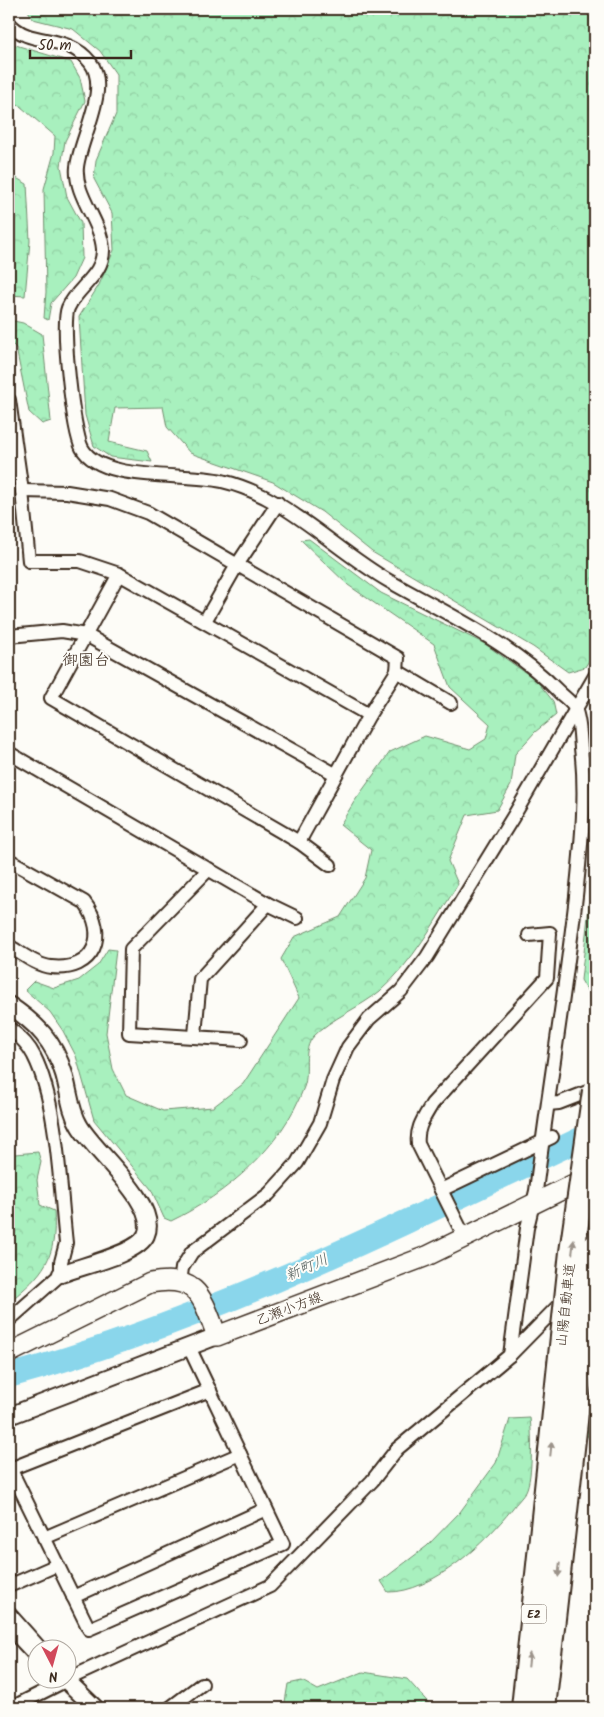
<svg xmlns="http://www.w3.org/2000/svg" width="604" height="1717" font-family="Kalam,'Klee One',sans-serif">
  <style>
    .forest { fill: url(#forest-crowns); stroke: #728d6e }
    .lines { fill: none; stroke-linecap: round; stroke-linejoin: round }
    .river { stroke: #8ad6eb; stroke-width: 24 }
    .minor-casing { stroke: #3b2a1e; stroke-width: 16 }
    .tertiary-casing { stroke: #3b2a1e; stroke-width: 20 }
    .secondary-casing { stroke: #3b2a1e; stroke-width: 22 }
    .motorway-casing { stroke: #3b2a1e; stroke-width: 28 }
    .minor { stroke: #fdfcf7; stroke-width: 12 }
    .tertiary { stroke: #fdfcf7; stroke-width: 16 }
    .secondary { stroke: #fdfcf7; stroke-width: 19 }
    .motorway { stroke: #fdfcf7; stroke-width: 24 }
    .motorway-bridge-casing { stroke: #3b2a1e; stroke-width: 28; stroke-linecap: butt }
    .motorway-bridge { stroke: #fdfcf7; stroke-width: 24 }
    .oneway { fill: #9c938a }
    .labels { text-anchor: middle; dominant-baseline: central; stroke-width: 4; stroke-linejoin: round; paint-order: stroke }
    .shield { fill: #fdfcf7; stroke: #75695f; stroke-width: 1 }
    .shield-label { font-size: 12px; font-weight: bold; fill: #3b2a1e }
    .street-label { font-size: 14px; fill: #3b2a1e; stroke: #fdfcf7 }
    .water-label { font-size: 15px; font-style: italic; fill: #535e5c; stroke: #fdfcf7 }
    .quarter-label { font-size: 16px; fill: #3b2a1e; stroke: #fdfcf7 }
  </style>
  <defs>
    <pattern id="forest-crowns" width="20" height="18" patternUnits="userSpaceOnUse" patternTransform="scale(1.25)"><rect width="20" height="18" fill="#a8f0be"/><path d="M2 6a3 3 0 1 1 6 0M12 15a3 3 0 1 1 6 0" fill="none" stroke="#92cea3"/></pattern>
  </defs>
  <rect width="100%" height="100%" fill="#fdfcf7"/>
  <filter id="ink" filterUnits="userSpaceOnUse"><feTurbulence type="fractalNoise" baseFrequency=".02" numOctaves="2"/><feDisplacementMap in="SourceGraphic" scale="10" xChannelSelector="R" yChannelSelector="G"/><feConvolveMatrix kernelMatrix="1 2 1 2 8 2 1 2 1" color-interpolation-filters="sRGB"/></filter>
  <g filter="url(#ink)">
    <g class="forest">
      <polygon points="27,9 595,9 595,270 590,277 595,319 595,651 585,667 568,672 533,647 372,552 322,512 273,482 190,453 167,427 163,407 115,408 109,442 147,451 152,462 110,457 94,446 85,415 79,317 99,285 114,250 112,213 94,179 96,160 116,114 116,74 100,51 73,29 33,19"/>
      <polygon points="9,43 71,62 80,78 85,101 65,141 61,166 67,197 81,223 82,258 73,278 51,303 48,320 44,318 46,292 44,189 54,153 55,136 20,106 9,103"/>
      <polygon points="9,174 27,184 30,241 25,296 9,295"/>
      <polygon points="9,320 23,323 42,334 51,421 42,424 29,412 16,348 9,341"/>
      <path d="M309,539l72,54 104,51 51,36 17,21 3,14 -21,17 -20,22 -4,31 -14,25 -30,5 -19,46 10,23c-23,37 -45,78 -78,107 -19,16 -50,28 -66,45 -13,14 -4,35 -10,51 -22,60 -77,107 -133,134l-7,-3 -13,-29 -57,-69 -18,-64 -13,-25 -13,-19 -25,-22 9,-9 20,7 25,-8 19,-15 10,-16 8,1 -10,83 7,36 13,26 37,16 50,-4 30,-23 56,-86 -18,-39 13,-22 46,-20 25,-39 6,-28 -31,-25 14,-23 36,-50 35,-16 45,13 16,-10 4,-15 -40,-37 -16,-43 -86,-59 -47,-45z"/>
      <polygon points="595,852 595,991 594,1002 581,980"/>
      <path d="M38,1152l3,10 -4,18 3,25 14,6c3,48 -10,62 -45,91v-144l6,-4z"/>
      <polygon points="595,1310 595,1448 584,1430"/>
      <path d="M530,1418c2,16 3,59 -4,73 -3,6 -10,12 -14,18 -26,33 -80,84 -124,83l-7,-11 46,-35 33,-34 36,-49 14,-44z"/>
      <polygon points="363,1672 407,1679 433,1708 284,1708 288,1684 302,1681 318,1690"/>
    </g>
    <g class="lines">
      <path class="river" d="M9,1376c205,-57 395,-153 586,-244"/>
      <defs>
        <g id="minor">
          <path d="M9,23c21,25 57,9 81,39 21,26 -10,76 -13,105 -3,28 24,54 26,82 1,26 -26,38 -35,59 -7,17 5,123 14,140 19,35 104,24 140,33 65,15 111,68 167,100 58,33 124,63 170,111 5,5 14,11 16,17 5,10 5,28 6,39 6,49 0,99 -5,148 -11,99 -28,197 -40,295l-9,37 -17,127"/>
          <polyline points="9,400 22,491 29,561 80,561 119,574 369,715"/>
          <polyline points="22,491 67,492 110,499 148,513 398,658 397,671 369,715 299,842"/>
          <polyline points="119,574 51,698 299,842 330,865"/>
          <polyline points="205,621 237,565 278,503"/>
          <polyline points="9,636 62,631 86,635 335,774"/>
          <polyline points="397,671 451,703"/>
          <polyline points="9,753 268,904 297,918"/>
          <path d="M9,860l75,42c25,32 11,70 -33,65 -14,-1 -30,-14 -42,-21"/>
          <polyline points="209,869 131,949 129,1033 241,1040"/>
          <path d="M9,1028c9,7 20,17 25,28 24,47 26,134 32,187l-5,19v12l-52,46"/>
          <polyline points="195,1035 200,979 268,904"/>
          <polyline points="548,1104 559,1103 595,1089"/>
          <polyline points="441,1190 552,1137"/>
          <path d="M465,1238l-47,-94c-2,-16 6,-26 14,-40l115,-126 3,-45 -21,2"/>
          <polyline points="180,1283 182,1268 192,1252 269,1194 297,1163 320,1123 333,1080 348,1047 369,1019 401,991 427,957 513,817 595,676"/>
          <polyline points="9,1466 89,1629 283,1544 189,1347"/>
          <polyline points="10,1469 210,1390"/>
          <polyline points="44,1538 240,1454"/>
          <polyline points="9,1586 57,1565"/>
          <polyline points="73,1597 266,1509"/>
          <polyline points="9,1613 42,1650"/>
          <polyline points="9,1628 38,1659"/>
          <polyline points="68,1679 270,1586 372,1481 397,1449 510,1355 565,1299"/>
          <polyline points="11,1708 67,1680"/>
          <polyline points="170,1708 202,1684"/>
        </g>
        <g id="tertiary">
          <path d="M9,1005c28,19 45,36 55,69 5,17 6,36 15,51 14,26 81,79 67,110 -8,19 -65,31 -85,39"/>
          <polyline points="9,1416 217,1336"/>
          <polyline points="66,1680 95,1708"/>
        </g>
        <path id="secondary" d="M9,1353l141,-70c48,-9 52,14 67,53l210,-80 165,-81"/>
        <g id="motorway">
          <polyline points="524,1708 560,1365"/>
          <polyline points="543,1708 581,1368"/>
        </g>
      </defs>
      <use href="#minor" class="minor-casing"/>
      <use href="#tertiary" class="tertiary-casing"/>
      <use href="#secondary" class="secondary-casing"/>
      <use href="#motorway" class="motorway-casing"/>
      <use href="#minor" class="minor"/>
      <use href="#tertiary" class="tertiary"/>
      <use href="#secondary" class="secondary"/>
      <use href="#motorway" class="motorway"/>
      <defs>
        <g id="motorway-bridge">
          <polyline points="560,1365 572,1252 595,1091"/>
          <polyline points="581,1368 595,1247"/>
        </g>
      </defs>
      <use href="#motorway-bridge" class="motorway-bridge-casing"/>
      <use href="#motorway-bridge" class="motorway-bridge"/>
    </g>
    <defs><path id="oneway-solid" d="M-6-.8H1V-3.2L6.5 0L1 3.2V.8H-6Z" transform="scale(1.25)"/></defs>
    <g class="oneway">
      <use href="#oneway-solid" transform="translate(573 1247) rotate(-83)"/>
      <use href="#oneway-solid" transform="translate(551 1449) rotate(-84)"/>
      <use href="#oneway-solid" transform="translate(559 1570) rotate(96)"/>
      <use href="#oneway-solid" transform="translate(529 1660) rotate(-84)"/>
    </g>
  </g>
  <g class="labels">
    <rect class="shield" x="521.5" y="1604.5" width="25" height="19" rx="4"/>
    <g class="shield-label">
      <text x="534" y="1614">E2</text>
    </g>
    <g class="street-label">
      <text transform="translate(566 1305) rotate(-84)">山陽自動車道</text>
      <text transform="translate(289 1309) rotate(-21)">乙瀬小方線</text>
    </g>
    <g class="water-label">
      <text transform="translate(307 1268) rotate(-24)">新町川</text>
    </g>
    <g class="quarter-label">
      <text x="86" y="660">御園台</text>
    </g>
  </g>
  <rect width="604" height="1717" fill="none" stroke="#fdfcf7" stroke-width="30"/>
  <rect x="15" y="15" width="574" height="1687" fill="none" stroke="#3b2a1e" stroke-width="2" filter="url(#ink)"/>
  <g transform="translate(52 1664) rotate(174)"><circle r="24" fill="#fdfcf7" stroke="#afa8a0"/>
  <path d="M0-4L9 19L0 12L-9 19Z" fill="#d1495b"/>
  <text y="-8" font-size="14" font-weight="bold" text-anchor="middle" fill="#3b2a1e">N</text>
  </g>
  <path d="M30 50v8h101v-8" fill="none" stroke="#3b2a1e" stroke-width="2.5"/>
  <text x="38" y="50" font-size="15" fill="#3b2a1e" stroke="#fdfcf7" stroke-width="4" paint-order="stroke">50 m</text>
</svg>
